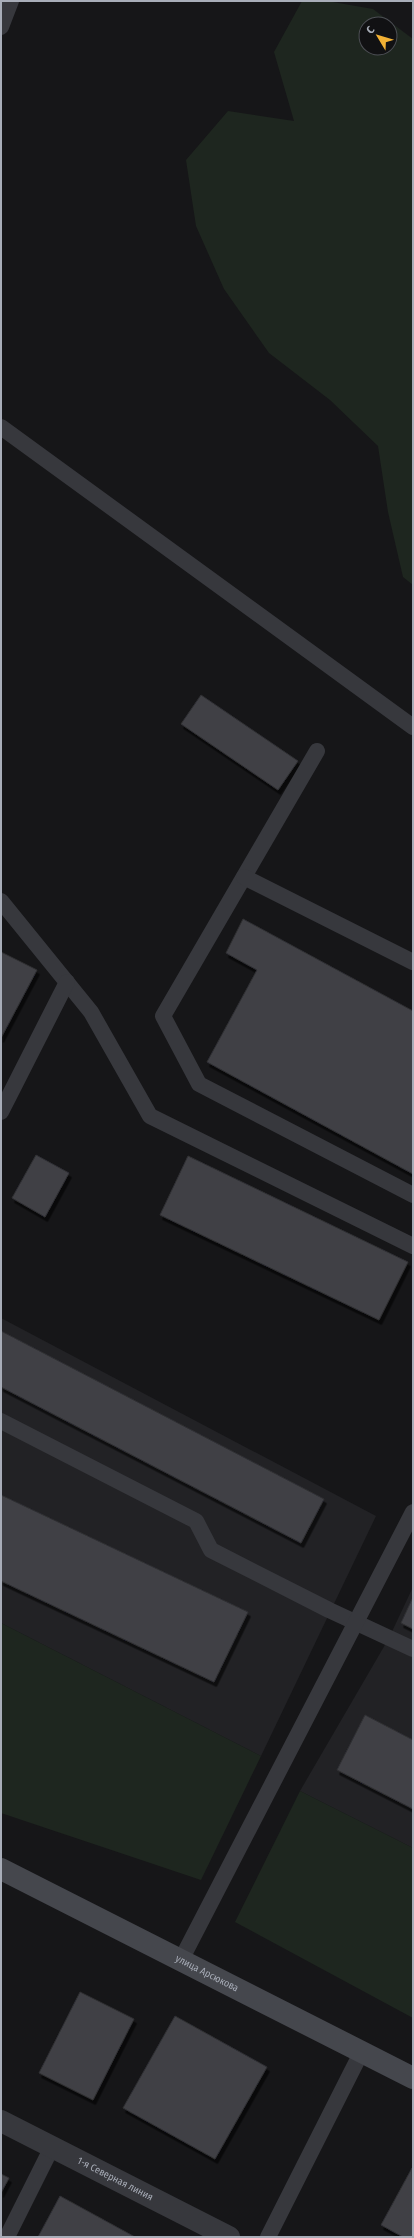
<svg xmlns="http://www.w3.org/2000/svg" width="414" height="2238" font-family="'Fira Sans Condensed',sans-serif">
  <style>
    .built { fill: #222225 }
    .green { fill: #1e261f; fill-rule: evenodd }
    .building { fill: #404145; stroke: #303034; filter: url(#shadow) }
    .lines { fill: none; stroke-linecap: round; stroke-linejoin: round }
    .lane { stroke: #37383d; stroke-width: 16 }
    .street { stroke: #37383d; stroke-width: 22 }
    .secondary { stroke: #45474d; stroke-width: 22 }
    .labels { text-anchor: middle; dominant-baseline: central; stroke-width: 3; stroke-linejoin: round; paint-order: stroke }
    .street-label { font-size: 10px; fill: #a8adb8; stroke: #111113 }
  </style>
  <defs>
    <filter id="shadow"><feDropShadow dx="2.5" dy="4.5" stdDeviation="0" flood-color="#0009"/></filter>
  </defs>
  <rect width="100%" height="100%" fill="#161618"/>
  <g class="built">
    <polygon points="1,1318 376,1516 261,1756 1,1623"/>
    <polygon points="413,1587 413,1848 300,1791 389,1638"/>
  </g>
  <g class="green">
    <path d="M302,1h25l46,8 40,30v546l-10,-8 -15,-65 -10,-66 -48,-46 -61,-47 -45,-64 -28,-63 -10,-66 42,-49 66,10 -20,-69zM366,24h24v24h-24z"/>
    <polygon points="1,1623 261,1756 201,1880 1,1813"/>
    <polygon points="300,1791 413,1848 413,2018 235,1922"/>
  </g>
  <g class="building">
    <polygon points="201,695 298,761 278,790 181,724"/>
    <polygon points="243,919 413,1011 413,1174 207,1062 257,970 226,953"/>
    <polygon points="1,952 37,970 1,1038"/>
    <polygon points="36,1155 69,1173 45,1217 12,1198"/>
    <polygon points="188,1156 408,1262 379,1320 160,1215"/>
    <polygon points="1,1331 324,1499 301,1543 1,1387"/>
    <polygon points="1,1495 248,1612 214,1682 1,1581"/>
    <polygon points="413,1597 413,1629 401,1623"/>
    <polygon points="365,1715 413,1740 413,1809 337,1770"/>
    <polygon points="80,1992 134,2019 93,2100 39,2073"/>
    <polygon points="175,2016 267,2067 215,2159 123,2108"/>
    <polygon points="412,2168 413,2237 403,2237 381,2225"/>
    <polygon points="1,2174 9,2178 1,2193"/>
    <polygon points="60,2196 135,2237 38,2237"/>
  </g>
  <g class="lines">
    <g class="lane">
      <polyline points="1,27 11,1"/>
      <polyline points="1,427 413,727"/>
      <polyline points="317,751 163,1016 199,1084 413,1195"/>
      <polyline points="244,877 413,962"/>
      <polyline points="1,901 91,1012 150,1116 413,1246"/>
      <polyline points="1,1112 67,982"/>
      <polyline points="1,1421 196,1521 211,1550 329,1610 413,1649"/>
      <polyline points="181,1960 413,1512"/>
      <polyline points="7,2237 52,2147"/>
      <polyline points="268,2237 362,2051"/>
    </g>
    <path class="street" id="s1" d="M1,2121l228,116"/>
    <path class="secondary" id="s2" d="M1,1869l412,209"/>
  </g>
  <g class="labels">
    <g class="street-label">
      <text stroke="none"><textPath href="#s2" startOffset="231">улица Арсюкова</textPath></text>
      <text stroke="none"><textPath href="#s1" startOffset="128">1-я Северная линия</textPath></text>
    </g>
  </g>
  <rect width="414" height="2238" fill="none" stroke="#a8adb8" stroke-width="4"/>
  <g transform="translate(378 36) rotate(308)"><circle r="19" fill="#111113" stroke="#4d4f55"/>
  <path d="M0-3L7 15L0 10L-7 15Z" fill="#f2b134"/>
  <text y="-6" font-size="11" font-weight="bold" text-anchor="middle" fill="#a8adb8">С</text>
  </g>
</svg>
